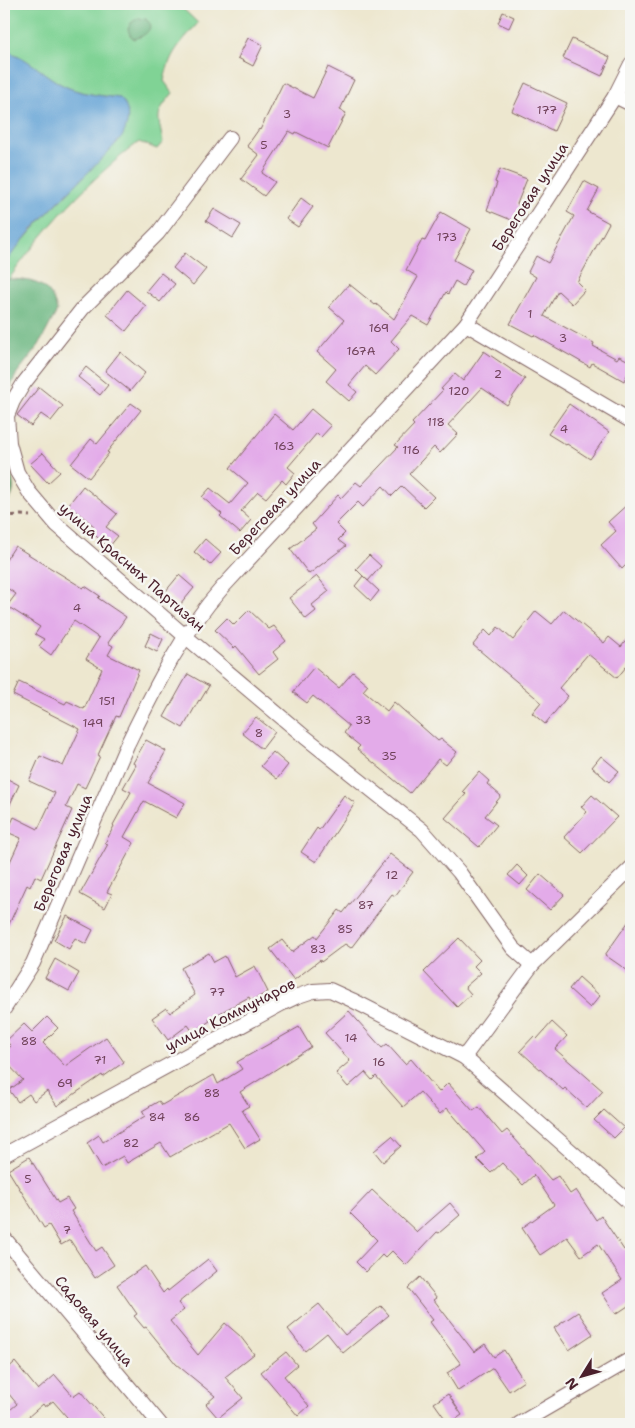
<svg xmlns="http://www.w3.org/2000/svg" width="635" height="1428" font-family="'Shantell Sans',sans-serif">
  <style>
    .green { fill: #80d395; stroke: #657960 }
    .forest { fill: #68b57e; stroke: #596a54 }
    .water { fill: #63a3d6; stroke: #566180 }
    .building { fill: #e3abe9 }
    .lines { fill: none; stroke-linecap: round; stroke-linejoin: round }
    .street-casing { stroke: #836564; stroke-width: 16 }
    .path { stroke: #836564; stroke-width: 3; stroke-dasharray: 4 4; stroke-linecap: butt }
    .street { stroke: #fff; stroke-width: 14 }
    .labels { text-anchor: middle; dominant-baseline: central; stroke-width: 5; stroke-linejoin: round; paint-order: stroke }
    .number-label { font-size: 12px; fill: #70425a }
    .street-label { font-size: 15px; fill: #4a1f2b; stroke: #f6f6f2 }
  </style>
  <rect width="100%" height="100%" fill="#f6f6f2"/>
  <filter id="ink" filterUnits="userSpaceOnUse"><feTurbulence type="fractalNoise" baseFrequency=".02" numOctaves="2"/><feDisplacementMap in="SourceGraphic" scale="10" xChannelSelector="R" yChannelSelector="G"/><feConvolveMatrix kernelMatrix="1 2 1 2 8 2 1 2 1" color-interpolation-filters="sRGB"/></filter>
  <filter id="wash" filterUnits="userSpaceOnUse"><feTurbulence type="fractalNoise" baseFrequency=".0096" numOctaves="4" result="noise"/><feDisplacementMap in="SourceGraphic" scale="20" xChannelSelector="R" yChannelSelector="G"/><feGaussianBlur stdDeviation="1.12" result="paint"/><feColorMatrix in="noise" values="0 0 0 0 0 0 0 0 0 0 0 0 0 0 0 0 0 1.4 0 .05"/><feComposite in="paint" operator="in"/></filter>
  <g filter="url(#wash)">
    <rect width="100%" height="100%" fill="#ede7cf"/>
    <path class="green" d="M4,4h174l20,19c-19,22 -28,29 -34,58l9,12c-19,22 -15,22 -10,49l-6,7 -18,-7c-50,37 -94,86 -130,137l-5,1v-15l7,-11 36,-40 75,-77 -2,-39c-17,-2 -36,-4 -51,-10 -23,-9 -41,-32 -65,-37z"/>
    <g class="forest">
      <path d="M138,18l8,1 5,6c-3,9 -8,11 -17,14l-4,-4 -2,-6 3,-6z"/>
      <path d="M9,279c25,1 42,4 48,32l-18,34 -22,28 -13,27v-120z"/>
      <path d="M4,454c5,15 18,40 0,51z"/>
    </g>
    <path class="water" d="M4,51c24,4 42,28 65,37 15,6 34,8 51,10 11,11 9,25 2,39 -38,43 -85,80 -118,128z"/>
    <g id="blocks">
      <g class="building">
        <polygon points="503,12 514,17 509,28 498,23"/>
        <polygon points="248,38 263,45 253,66 238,58"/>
        <polygon points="572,39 610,57 602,76 563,58"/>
        <polygon points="328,67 354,80 340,110 346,113 328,148 296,132 295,134 289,131 262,173 275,182 264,196 241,179 259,155 247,146 259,129 260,130 283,83 313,98"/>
        <polygon points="525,83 567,103 554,131 512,111"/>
        <polygon points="500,169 527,179 517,204 520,206 514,221 487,210 497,183 495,182"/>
        <polygon points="584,181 599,189 587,211 609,223 577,282 585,290 572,304 558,291 544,316 594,343 593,346 617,359 619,356 631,362 631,367 624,381 592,363 590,367 534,335 533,336 510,324 536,277 528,272 536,256 548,263 574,216 567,212"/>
        <polygon points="301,198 313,207 298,227 286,219"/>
        <polygon points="214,209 241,225 233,238 206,221"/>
        <polygon points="441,212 471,229 454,260 472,270 463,286 455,281 448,294 446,292 428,325 412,316 391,341 399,349 375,375 365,366 349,385 357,392 349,401 326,381 336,369 317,352 344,320 329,307 349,284 375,305 376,304 394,319 418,277 406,270 422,240 425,241"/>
        <polygon points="185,253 206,269 193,285 173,268"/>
        <polygon points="161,273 175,284 160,302 146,291"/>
        <polygon points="127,290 146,306 126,331 107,315"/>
        <polygon points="484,351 525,379 507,405 482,388 448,425 458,434 440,453 434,447 409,474 434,497 424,507 402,486 392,496 383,486 363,507 358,502 336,524 345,533 338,540 346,546 309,574 290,549 316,529 312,524 338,495 341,498 356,482 361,486 398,447 395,445 414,425 412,423 443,390 441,389 455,374 463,381"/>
        <polygon points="120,352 145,373 130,391 105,371"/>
        <polygon points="86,367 108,385 100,395 78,377"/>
        <polygon points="39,387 63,406 51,421 41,414 31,426 17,415"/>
        <polygon points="131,403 141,410 107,452 109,453 89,478 71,464 91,439 97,444"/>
        <polygon points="569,404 609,432 590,459 567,444 566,445 548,434"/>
        <polygon points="311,409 331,426 321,437 317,433 288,467 295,473 286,484 282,480 266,498 258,492 241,511 251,520 240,533 220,516 222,514 202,497 210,488 230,504 248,483 230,468 274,414 293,430"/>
        <polygon points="43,453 60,472 48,483 30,464"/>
        <polygon points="83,486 117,514 106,527 118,536 109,547 90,531 94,526 68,505"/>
        <polygon points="631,501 631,560 622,569 601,545 616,531 608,522"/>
        <polygon points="205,539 221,553 210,565 194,552"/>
        <polygon points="15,546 83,588 85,586 100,596 98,598 126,617 108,643 113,646 108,655 139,670 119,717 116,716 98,755 100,756 85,788 77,784 66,807 72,810 41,879 35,876 30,887 27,885 4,935 4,861 9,864 21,838 7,832 14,817 38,829 55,793 29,781 40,756 63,766 80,729 13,695 19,682 65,704 67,701 84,709 102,669 86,659 99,638 74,621 51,655 39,646 44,639 35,634 40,627 7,606 16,594 4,586 4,563"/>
        <polygon points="369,555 381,566 368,581 356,569"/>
        <polygon points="179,575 194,588 180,605 165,592"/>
        <polygon points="317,576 329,591 312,605 316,611 306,619 289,598"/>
        <polygon points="363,576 379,591 371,601 355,586"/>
        <polygon points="249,610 269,629 274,626 286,641 273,652 278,659 259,674 236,646 234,648 215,630 227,618 234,625"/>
        <polygon points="564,610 604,643 609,637 621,647 631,634 631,661 617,678 588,654 559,688 568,696 545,724 532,713 541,702 473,645 485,630 491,636 498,627 513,640 536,611 552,624"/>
        <polygon points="151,633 163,639 157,652 145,646"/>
        <polygon points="314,667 339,688 353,672 368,685 363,691 387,711 394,702 438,741 441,739 457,752 446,765 438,759 410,793 357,749 360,746 344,733 349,726 313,696 307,703 293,692"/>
        <polygon points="188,674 209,686 200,701 199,700 183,728 164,717"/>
        <polygon points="256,717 275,732 262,749 242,733"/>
        <polygon points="146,740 166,751 148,783 185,803 176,818 144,801 124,837 134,843 107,892 112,894 105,908 80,894 108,844 105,843 114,826 113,825 131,792 123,788 136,765 133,763"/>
        <polygon points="273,752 288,765 277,779 261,766"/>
        <polygon points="601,756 619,771 609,782 592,767"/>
        <polygon points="479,772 489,781 487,784 501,796 485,816 497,825 479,847 445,818 466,794 463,791"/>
        <polygon points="4,777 19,785 4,817"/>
        <polygon points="344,795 355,803 316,862 301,852 317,828 319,830"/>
        <polygon points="592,795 617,817 582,853 564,837 587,812 581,807"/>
        <polygon points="390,854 413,872 395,896 392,894 351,948 345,944 321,962 320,960 294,980 270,949 282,940 292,952 315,935 317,938 339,910 343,913"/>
        <polygon points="517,865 528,876 520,885 508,875"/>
        <polygon points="540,874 564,895 550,910 527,890"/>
        <polygon points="67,916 93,930 86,944 75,938 69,949 54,940"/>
        <polygon points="631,918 631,973 605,955"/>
        <polygon points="459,938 480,960 474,966 481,973 465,987 471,994 457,1007 424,972"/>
        <polygon points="209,953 214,962 225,956 235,977 255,966 268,992 251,1001 249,997 209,1019 210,1021 193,1032 188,1025 168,1040 152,1018 166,1008 170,1013 195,995 181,968"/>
        <polygon points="55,959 79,973 69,991 45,978"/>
        <polygon points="579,977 600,996 590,1008 569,989"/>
        <polygon points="349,1011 382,1048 387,1044 405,1064 411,1059 439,1092 448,1083 473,1111 479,1107 502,1134 507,1130 551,1180 558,1176 570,1194 576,1190 596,1220 601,1216 624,1250 631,1245 631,1304 616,1314 602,1293 622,1280 598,1244 581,1256 567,1237 540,1255 522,1228 554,1205 534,1175 523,1185 502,1163 491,1173 477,1159 485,1152 447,1108 440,1114 420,1092 403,1107 376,1076 372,1080 365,1072 348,1087 336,1073 350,1061 325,1033"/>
        <polygon points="47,1017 58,1028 43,1043 65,1066 106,1037 124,1062 103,1077 102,1075 57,1106 47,1091 34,1101 29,1094 18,1102 9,1090 23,1080 4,1060 4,1053 11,1046 6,1041 24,1024 32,1032"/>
        <polygon points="552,1022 567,1036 555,1049 603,1091 587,1108 565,1088 563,1090 520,1051 534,1036 537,1039"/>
        <polygon points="299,1027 311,1047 240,1092 249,1106 242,1110 260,1139 245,1148 229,1123 170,1157 161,1143 127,1163 123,1156 102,1168 87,1143 99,1135 103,1142 145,1116 142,1111 159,1101 162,1105 214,1075 218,1084 242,1069 237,1062"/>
        <polygon points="604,1110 624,1128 614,1138 594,1120"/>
        <polygon points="392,1136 401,1146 383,1162 374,1151"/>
        <polygon points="29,1157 58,1203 67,1198 74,1209 71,1211 96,1251 102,1247 114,1265 95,1278 70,1240 61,1245 49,1225 44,1228 8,1170"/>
        <polygon points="372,1190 417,1232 450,1203 460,1215 439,1233 437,1232 406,1265 392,1251 385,1258 382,1255 366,1272 356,1262 377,1240 350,1213"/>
        <polygon points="208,1259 217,1271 178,1303 184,1310 170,1321 198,1355 225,1323 240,1336 254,1354 225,1377 243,1398 218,1418 206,1404 215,1396 176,1364 146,1327 144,1328 134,1316 137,1314 117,1285 145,1266 163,1293 167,1289 168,1291"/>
        <polygon points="420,1277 437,1298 434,1300 474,1352 485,1344 494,1357 504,1350 524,1381 509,1391 493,1368 458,1391 447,1373 461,1364 430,1322 433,1320 408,1288"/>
        <polygon points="319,1304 345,1335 381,1306 389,1315 343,1353 327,1333 305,1351 288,1329"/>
        <polygon points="578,1312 593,1334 569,1350 554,1328"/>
        <polygon points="286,1352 297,1365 284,1376 309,1406 298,1416 261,1372"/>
        <polygon points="15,1362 38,1390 55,1375 73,1396 80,1391 109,1424 73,1424 53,1401 45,1407 43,1404 20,1424 4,1424 4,1415 17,1404 4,1388 4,1372"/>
        <polygon points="448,1394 462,1415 449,1424 434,1403"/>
      </g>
    </g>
  </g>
  <g filter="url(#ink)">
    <use href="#blocks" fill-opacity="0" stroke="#836564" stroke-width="1"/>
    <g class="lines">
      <defs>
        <g id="street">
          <polyline points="615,96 631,104"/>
          <polyline points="230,138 158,233 83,308 24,383 13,401 7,416 9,443 17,472 29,492 57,525 185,636 305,737 422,830 459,872 513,948 532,965"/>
          <polyline points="466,324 631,421"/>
          <path d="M4,1009l29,-46 94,-218c27,-55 54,-111 95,-157l244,-264 149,-228 16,-32"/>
          <polyline points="464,1057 532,965 631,868"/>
          <polyline points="4,1155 281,1004 298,996 313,991 330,990 352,1000 464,1057 631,1204"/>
          <polyline points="4,1238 160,1424"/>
          <polyline points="519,1424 631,1359"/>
        </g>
      </defs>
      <use href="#street" class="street-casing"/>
      <polyline class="path" points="4,516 21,515 30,516"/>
      <use href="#street" class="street"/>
    </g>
  </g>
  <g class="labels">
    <g class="number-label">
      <text x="547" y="110">177</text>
      <text x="287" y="114">3</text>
      <text x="264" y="145">5</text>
      <text x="447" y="237">173</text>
      <text x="530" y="314">1</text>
      <text x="379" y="328">169</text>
      <text x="563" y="338">3</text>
      <text x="361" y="351">167А</text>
      <text x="498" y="374">2</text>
      <text x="459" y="391">120</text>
      <text x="436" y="422">118</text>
      <text x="564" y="429">4</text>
      <text x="284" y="446">163</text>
      <text x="411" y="450">116</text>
      <text x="77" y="608">4</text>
      <text x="107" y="701">151</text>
      <text x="363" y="720">33</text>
      <text x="93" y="723">149</text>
      <text x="259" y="733">8</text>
      <text x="389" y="756">35</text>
      <text x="392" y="875">12</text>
      <text x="366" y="905">87</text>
      <text x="345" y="929">85</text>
      <text x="318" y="949">83</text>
      <text x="217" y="992">77</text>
      <text x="351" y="1038">14</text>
      <text x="29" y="1041">88</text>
      <text x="100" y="1060">71</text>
      <text x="379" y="1062">16</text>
      <text x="65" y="1083">69</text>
      <text x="212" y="1093">88</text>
      <text x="157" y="1117">84</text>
      <text x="192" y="1117">86</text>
      <text x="131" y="1143">82</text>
      <text x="28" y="1179">5</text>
      <text x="67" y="1230">7</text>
    </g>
    <g class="street-label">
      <text transform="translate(530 197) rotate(-57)">Береговая улица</text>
      <text transform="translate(275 507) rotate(-47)">Береговая улица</text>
      <text transform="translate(132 567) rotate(41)">улица Красных Партизан</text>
      <text transform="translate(63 853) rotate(-67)">Береговая улица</text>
      <text transform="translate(230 1015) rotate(-27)">улица Коммунаров</text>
      <text transform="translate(94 1321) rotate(50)">Садовая улица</text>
    </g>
  </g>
  <rect width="635" height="1428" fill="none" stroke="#f6f6f2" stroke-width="20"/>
  <g transform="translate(582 1376) rotate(233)" stroke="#f6f6f2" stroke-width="4" paint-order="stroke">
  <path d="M0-4L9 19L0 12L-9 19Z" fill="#4a1f2b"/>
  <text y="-8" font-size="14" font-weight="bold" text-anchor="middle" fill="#4a1f2b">N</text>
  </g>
</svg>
